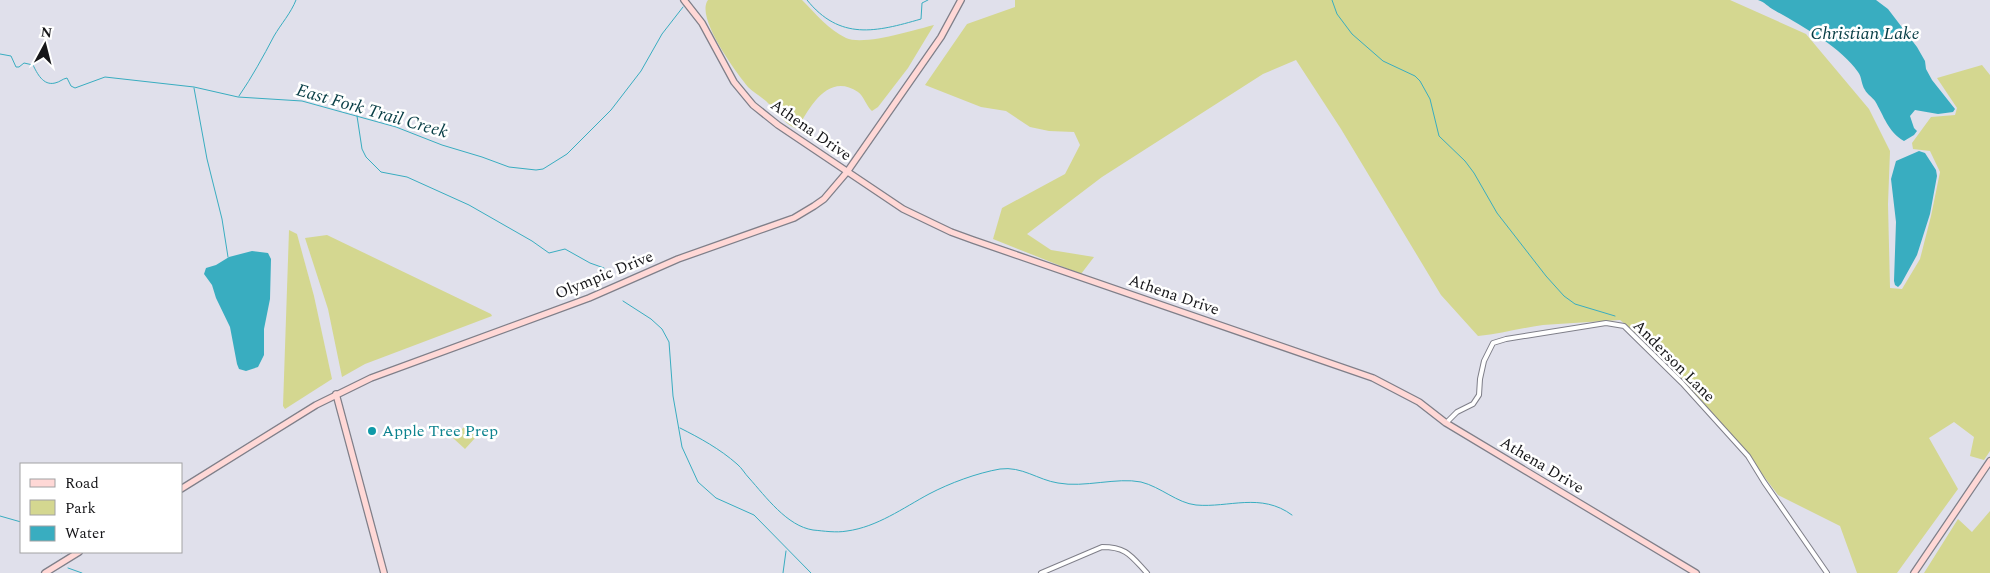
<svg xmlns="http://www.w3.org/2000/svg" width="1990" height="573" font-family="Spectral,serif">
  <style>
    .green { fill: #d4d790 }
    .water { fill: #39adc0 }
    .lines { fill: none; stroke-linecap: round; stroke-linejoin: round }
    .stream { stroke: #39adc0; stroke-width: 1 }
    .street-casing { stroke: #7f7f89; stroke-width: 6 }
    .secondary-casing { stroke: #7f7f89; stroke-width: 8 }
    .street { stroke: #fff; stroke-width: 4 }
    .secondary { stroke: #ffd8d6; stroke-width: 5.5 }
    .culture-dot { fill: #0f9aa8; stroke: #fff; stroke-width: 2 }
    .labels { text-anchor: middle; dominant-baseline: central; stroke-width: 5; stroke-linejoin: round; paint-order: stroke }
    .street-label { font-size: 16px; fill: #161619; stroke: #fff }
    .culture-label { font-size: 16px; fill: #0d838f; stroke: #fff; text-anchor: start }
    .water-label { font-size: 18px; font-style: italic; fill: #063c44; stroke: #fff }
  </style>
  <rect width="100%" height="100%" fill="#e0e0eb"/>
  <g class="green">
    <path d="M708,0h94c13,13 27,30 44,38 18,8 68,-8 88,-13l-26,43 -30,39 -6,4c-6,-5 -8,-15 -14,-19 -30,-20 -48,15 -61,37 -13,-5 -21,-18 -31,-28 -6,-5 -13,-9 -18,-14 -12,-15 -53,-70 -40,-87z"/>
    <path d="M1015,0h715l76,34 63,75 21,42 -2,53 2,84 12,1 18,-30 11,-43 9,-44 -10,-21 -17,-2 -1,-6 19,-26 24,-2 2,-7 -20,-30 45,-13 8,10v376l-6,9 -14,-4 4,-19 -20,-15 -25,16 29,51 -61,84h-40l-17,-47 -62,-31 -40,-53 -83,-93 -35,-29c-26,2 -52,3 -77,5 -22,3 -43,9 -65,11l-37,-41 -100,-166 -45,-69 -33,14 -161,103 -75,57 24,16 43,7 -13,17 -88,-35 9,-31 63,-34 15,-29 -6,-13 -25,-1 -19,-4 -24,-16 -25,-4 -56,-22 42,-61 48,-17z"/>
    <polygon points="289,230 297,234 314,296 332,379 285,409 283,406"/>
    <polygon points="327,235 491,314 492,316 365,364 342,377 328,309 305,238"/>
    <polygon points="465,426 476,437 465,449 453,438"/>
    <polygon points="1990,511 1990,573 1924,573 1958,519 1972,532"/>
  </g>
  <g class="water">
    <path d="M1758,0h118l12,9 29,38 8,14 1,8 6,11 23,29 -2,3 -15,2 -23,-4 -5,6 4,12 3,3 -3,4 -10,6c-16,-9 -20,-25 -29,-40 -3,-4 -8,-7 -10,-11 -4,-6 -3,-13 -7,-18 -17,-25 -58,-47 -84,-62 -6,-3 -9,-8 -16,-10z"/>
    <polygon points="1919,151 1925,153 1936,170 1937,176 1930,214 1917,255 1901,284 1898,287 1895,285 1894,281 1896,222 1891,179 1896,161"/>
    <polygon points="252,251 268,253 271,259 270,299 264,329 264,355 258,367 246,371 239,369 237,364 230,327 216,298 212,285 204,274 206,268 216,265 229,257"/>
  </g>
  <g class="lines">
    <g class="stream">
      <path d="M807,0c33,41 69,32 114,19l1,-16 6,-3"/>
      <polyline points="1332,0 1337,14 1352,34 1383,61 1415,76 1420,81 1430,99 1439,136 1465,161 1474,173 1497,213 1546,276 1564,296 1575,304 1615,316"/>
      <path d="M0,54l11,2 5,11h3l5,-4 9,2c4,8 10,21 22,18 5,-1 7,-4 12,-5l4,8 4,2 30,-11 89,10 44,10 64,4 94,26 46,18 40,12 27,10 27,3 7,-1 24,-15 44,-44 30,-39 21,-37 21,-27"/>
      <polyline points="194,88 207,159 222,219 228,257"/>
      <path d="M239,96c13,-19 24,-39 35,-60 7,-12 17,-23 22,-36"/>
      <polyline points="357,116 362,149 366,157 381,172 407,177 469,205 532,241 549,253 565,249 590,263 604,268"/>
      <polyline points="623,301 651,319 662,329 669,342 673,396 682,447 698,482 716,498 754,515 811,573"/>
      <path d="M680,428c20,10 40,21 57,36 5,4 8,10 12,14 17,19 38,48 64,52 11,1 23,3 34,1 30,-4 56,-23 82,-37 21,-11 48,-21 71,-25 22,-3 38,11 58,14 26,5 59,-6 83,-1 20,5 36,21 55,23 33,3 65,-13 96,10"/>
      <polyline points="0,516 21,522"/>
      <polyline points="60,552 61,553"/>
      <polyline points="68,568 82,573"/>
      <polyline points="783,573 786,551"/>
    </g>
    <defs>
      <g id="street">
        <polyline points="1446,423 1457,412 1473,404 1479,395 1480,379 1484,361 1493,343 1506,339 1606,323 1624,326 1682,383 1748,456 1764,482 1827,573"/>
        <path d="M1041,573l61,-26c25,0 29,9 45,26"/>
      </g>
      <g id="secondary">
        <polyline points="684,0 702,23 734,82 753,105 778,125 903,209 951,232 973,240 1373,378 1419,402 1446,423 1696,573"/>
        <polyline points="336,394 384,573"/>
        <polyline points="181,489 316,405 371,378 589,298 678,259 794,218 814,206 824,199 847,172 941,37 961,0"/>
        <polyline points="45,573 79,552"/>
        <polyline points="1914,573 1990,461"/>
      </g>
    </defs>
    <use href="#street" class="street-casing"/>
    <use href="#secondary" class="secondary-casing"/>
    <use href="#street" class="street"/>
    <use href="#secondary" class="secondary"/>
  </g>
  <circle class="culture-dot" cx="372" cy="431" r="5"/>
  <g class="labels">
    <g class="street-label">
      <text transform="translate(811 130) rotate(35)">Athena Drive</text>
      <text transform="translate(604 275) rotate(-22)">Olympic Drive</text>
      <text transform="translate(1174 295) rotate(19)">Athena Drive</text>
      <text transform="translate(1674 361) rotate(45)">Anderson Lane</text>
      <text transform="translate(1542 465) rotate(31)">Athena Drive</text>
    </g>
    <g class="culture-label">
      <text x="382" y="431">Apple Tree Prep</text>
    </g>
    <g class="water-label">
      <text x="1865" y="33">Christian Lake</text>
      <text transform="translate(372 111) rotate(16)">East Fork Trail Creek</text>
    </g>
  </g>
  <rect x="20" y="463" width="162" height="90" fill="#ffffff" stroke="#a2a2a3"/>
  <rect x="30" y="479" width="25" height="8" fill="#ffd8d6" stroke="#a2a2a3"/>
  <text x="65" y="488" font-size="15" fill="#161619">Road</text>
  <rect x="30" y="500" width="25" height="15" fill="#d4d790" stroke="#a2a2a3"/>
  <text x="65" y="513" font-size="15" fill="#161619">Park</text>
  <rect x="30" y="526" width="25" height="15" fill="#39adc0" stroke="#a2a2a3"/>
  <text x="65" y="538" font-size="15" fill="#161619">Water</text>
  <g transform="translate(45 45) rotate(7)" stroke="#ffffff" stroke-width="4" paint-order="stroke">
  <path d="M0-4L9 19L0 12L-9 19Z" fill="#161619"/>
  <text y="-8" font-size="14" font-weight="bold" text-anchor="middle" fill="#161619">N</text>
  </g>
</svg>
